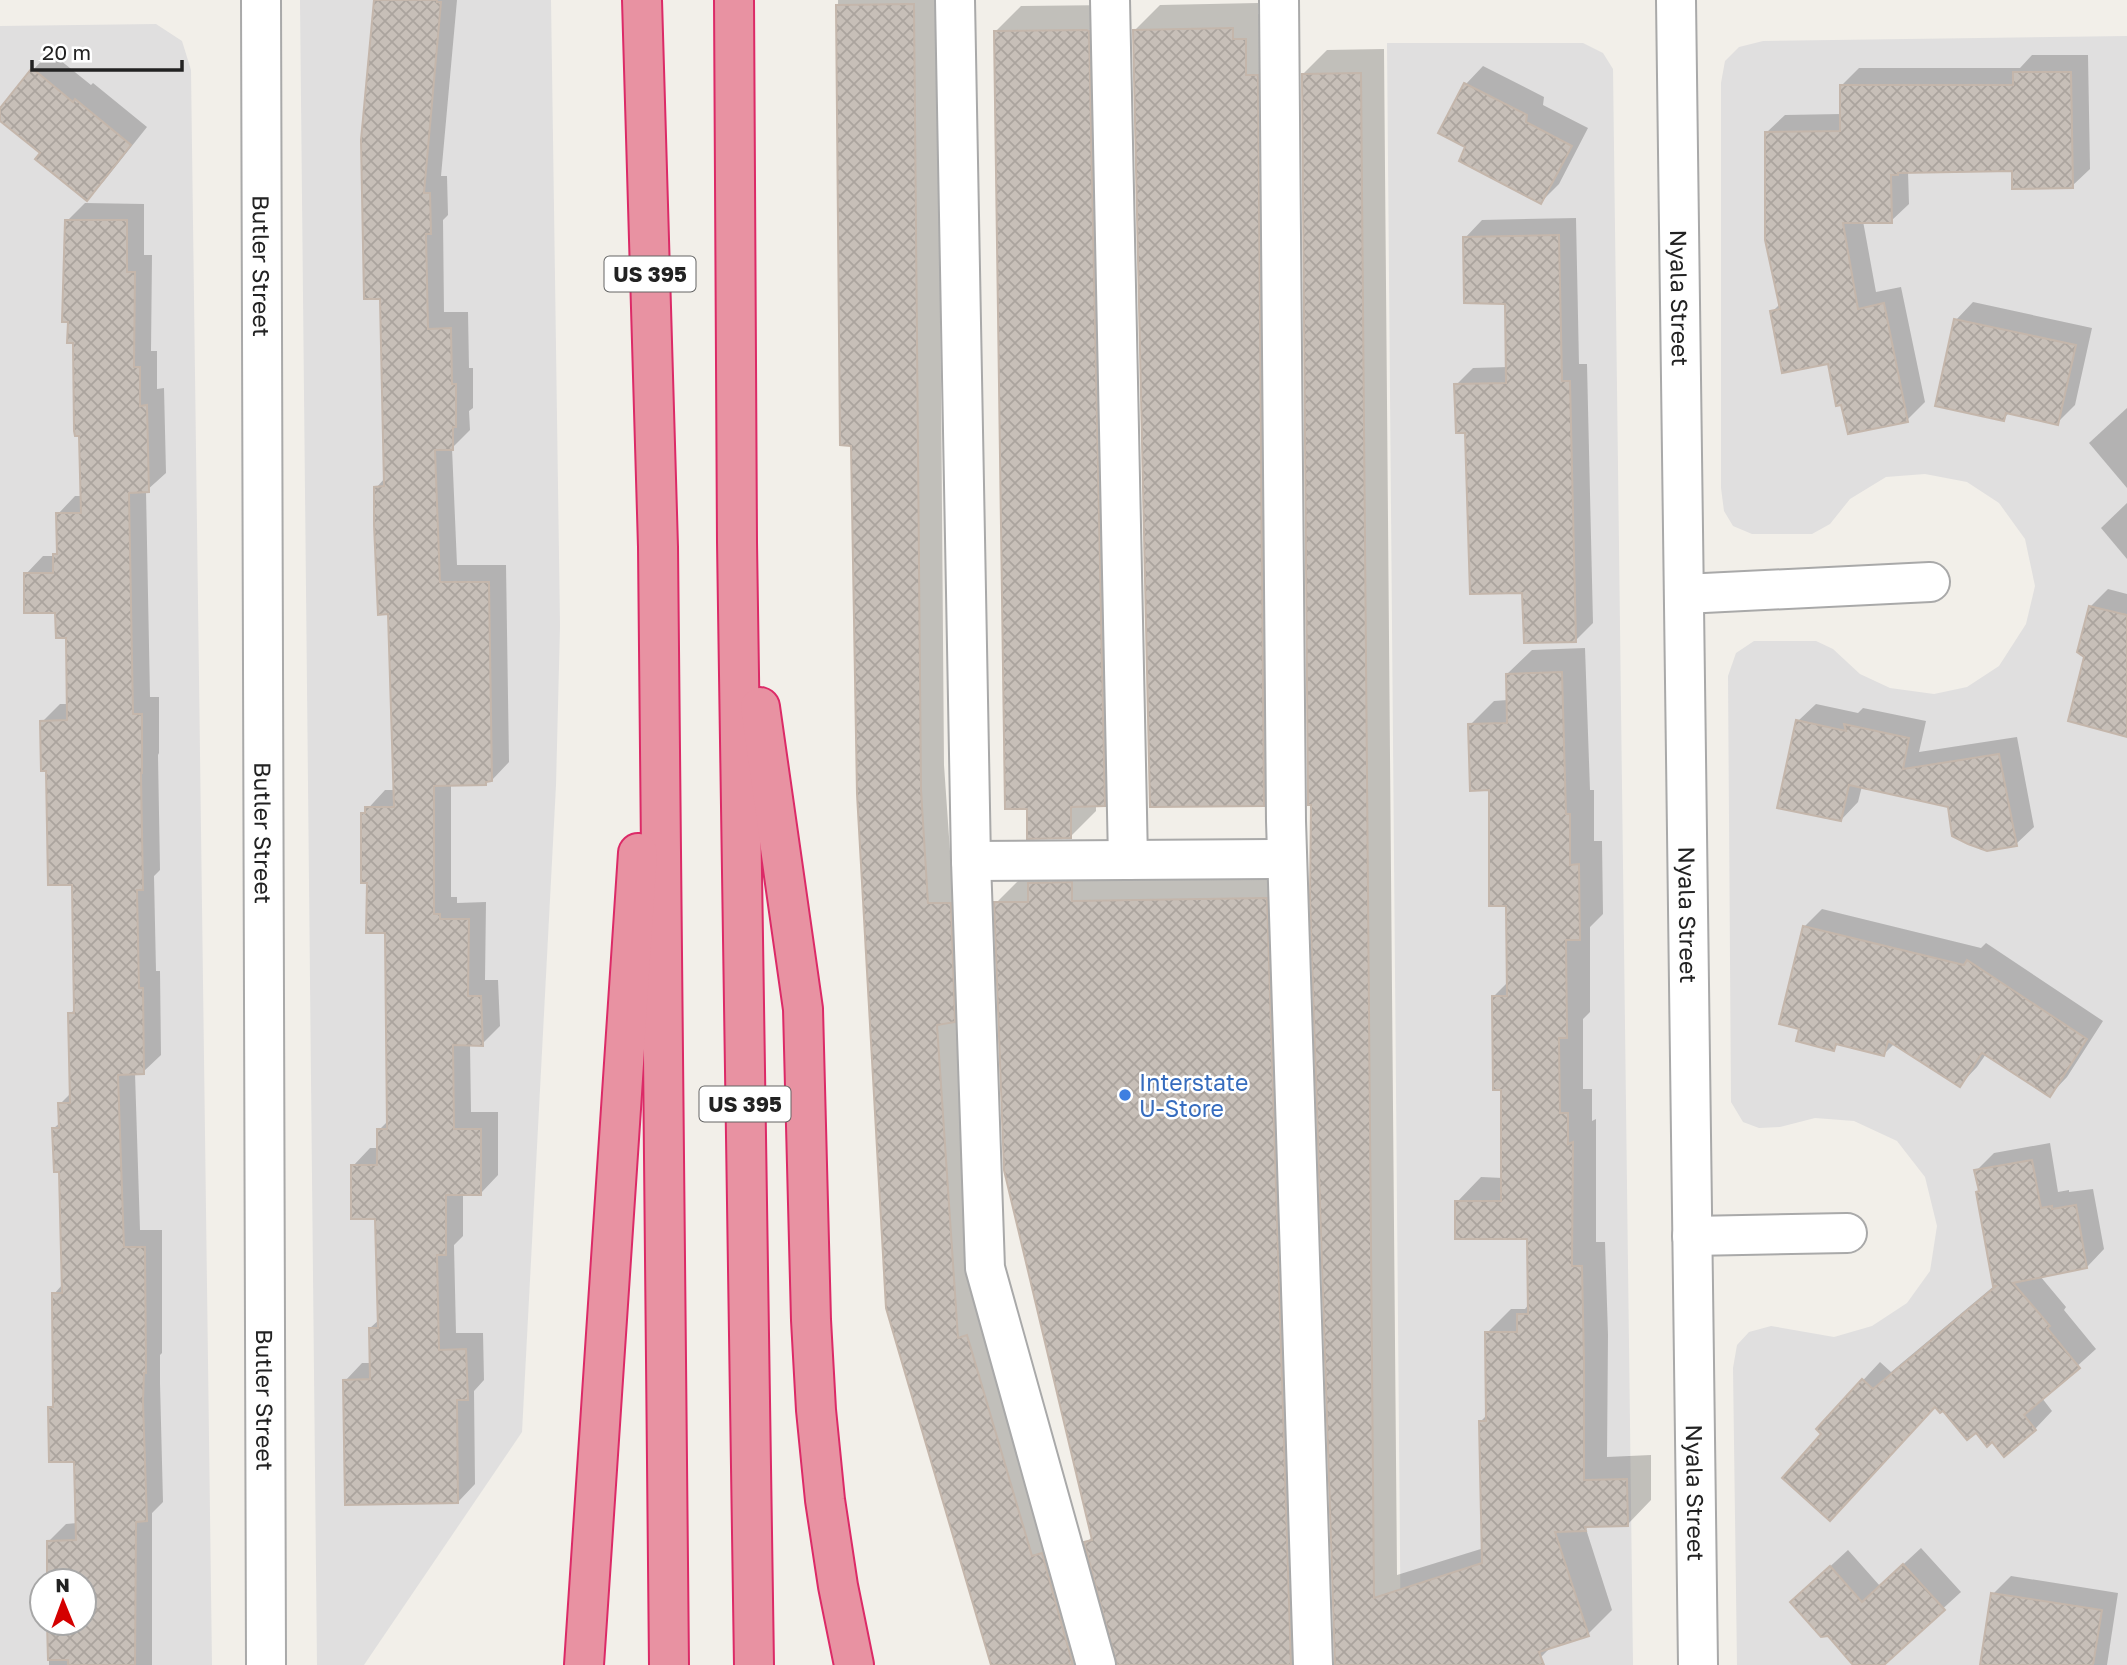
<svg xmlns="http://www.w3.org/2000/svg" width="2127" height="1665" font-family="'Golos Text',sans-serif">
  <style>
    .residential { fill: #e0dfdf; fill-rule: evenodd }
    .shadow { fill: #0003 }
    .building { fill: url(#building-cross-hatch); stroke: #c4b6ab; stroke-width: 2 }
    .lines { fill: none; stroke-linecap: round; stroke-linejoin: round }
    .minor-casing { stroke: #a9a9a9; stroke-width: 42 }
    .highway-casing { stroke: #dc2a67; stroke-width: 42 }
    .minor { stroke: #fff; stroke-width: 38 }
    .highway { stroke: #e892a2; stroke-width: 38 }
    .shop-dot { fill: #3f7fe0; stroke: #fff; stroke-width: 2.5 }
    .labels { text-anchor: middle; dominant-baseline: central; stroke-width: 5; stroke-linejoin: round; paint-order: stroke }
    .shield { fill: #fff; stroke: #646464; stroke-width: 2 }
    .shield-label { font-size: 21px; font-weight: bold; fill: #222 }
    .street-label { font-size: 23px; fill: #222; stroke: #fff }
    .shop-label { font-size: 23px; fill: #366cbe; stroke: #fff; text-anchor: start }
  </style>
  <defs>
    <pattern id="building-cross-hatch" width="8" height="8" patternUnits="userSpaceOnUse" patternTransform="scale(1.75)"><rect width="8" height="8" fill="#c7bfb8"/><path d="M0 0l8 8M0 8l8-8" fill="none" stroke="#aba49e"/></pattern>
  </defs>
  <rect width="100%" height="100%" fill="#f2efe9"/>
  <g class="residential">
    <polygon points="300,0 551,0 560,626 556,785 522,1432 364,1665 317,1665"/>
    <path d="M156,24l26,17 9,29 21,1595h-212v-1639zM42,1581h42v42h-42z"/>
    <polygon points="2127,36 2127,1665 1737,1665 1733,1368 1737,1345 1749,1332 1771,1326 1834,1337 1872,1326 1907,1303 1930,1271 1937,1226 1925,1177 1897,1141 1854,1121 1815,1118 1780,1127 1759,1128 1743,1122 1731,1102 1728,676 1736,653 1754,641 1816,641 1833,649 1860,674 1890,688 1934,694 1967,687 1999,666 2026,624 2035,586 2025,539 1999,503 1967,482 1925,474 1886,477 1850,499 1830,524 1812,534 1752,534 1733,526 1724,511 1721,488 1721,83 1725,61 1739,47 1763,41"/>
    <polygon points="1387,43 1583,43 1603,53 1613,69 1633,1665 1401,1665"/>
  </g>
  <g class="shadow">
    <polygon points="376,0 457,0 441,176 447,176 448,215 443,220 444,312 468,312 469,368 473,368 473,408 469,411 470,430 452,448 457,565 506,565 509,762 492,780 485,783 451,784 451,897 457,897 457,903 486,902 485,980 498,980 500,1026 482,1044 470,1044 471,1112 498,1112 498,1175 481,1193 463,1193 463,1236 454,1245 456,1333 483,1333 484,1380 474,1391 475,1484 458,1502 345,1381 362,1363 371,1363 370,1328 380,1319 376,1217 353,1166 370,1148 379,1148 379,1130 389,1120 387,932 368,881 363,814 385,790 395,790 390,612 376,488 385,478"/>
    <polygon points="838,0 938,0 944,765 952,880 974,880 991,1312 1095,1665 993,1665 852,444 842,444"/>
    <polygon points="1258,3 1258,14 1271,14 1289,778 1263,804 1134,31 1160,5"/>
    <polygon points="1114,5 1130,778 1104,804 1096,804 1096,811 1070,837 995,32 1021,6"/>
    <polygon points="1384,49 1397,1575 1484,1548 1480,1422 1488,1414 1487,1333 1511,1309 1525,1309 1529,1304 1528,1237 1457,1202 1481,1177 1503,1178 1503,1088 1494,996 1509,981 1508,904 1491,789 1470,725 1494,701 1508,700 1507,674 1532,650 1585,648 1590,790 1594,790 1594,841 1602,841 1603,914 1590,927 1590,1012 1583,1019 1583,1089 1592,1089 1592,1121 1596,1119 1596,1242 1605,1242 1608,1335 1607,1457 1651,1455 1651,1500 1627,1525 1590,1525 1586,1529 1612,1610 1588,1634 1553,1645 1541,1657 1517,1665 1119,1665 1086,1543 1093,1536 996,903 1020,879 1290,875 1326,1660 1337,1663 1303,74 1327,50"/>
    <polygon points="50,52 91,85 93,83 147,127 104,181 87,199 43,153 0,119 0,110 33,70"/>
    <polygon points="2032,55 2088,55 2090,169 2072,186 2014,169 1908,171 1909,204 1891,221 1863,221 1876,292 1901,287 1925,402 1907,420 1829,362 1772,312 1780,304 1767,132 1785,115 1841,114 1841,86 1859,68 2020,68"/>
    <polygon points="1483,66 1544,97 1543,105 1588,128 1559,184 1541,202 1468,146 1440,132 1466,84"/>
    <polygon points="85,203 144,204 144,255 152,255 151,351 157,351 157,389 164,388 166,473 146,491 150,697 159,697 159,753 158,755 160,870 154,876 156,971 160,971 161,1055 143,1072 135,1073 140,1230 162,1230 162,1353 160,1355 160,1383 163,1502 152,1513 152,1665 49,1665 49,1623 84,1623 84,1581 49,1581 49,1541 66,1524 77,1523 76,1460 50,1408 55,1402 54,1294 63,1284 60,1170 54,1128 61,1122 60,1104 71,1093 70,1014 76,1008 73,883 47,769 42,722 60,704 69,704 68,636 57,611 26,574 43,556 55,556 59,551 58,514 75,496 82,496 67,221"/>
    <polygon points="1576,218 1579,364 1587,364 1593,623 1576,640 1524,591 1467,431 1456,385 1473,368 1508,367 1507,302 1465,238 1482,220"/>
    <polygon points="1973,302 2092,328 2075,405 2057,423 2010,412 2003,419 1956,320"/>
    <polygon points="2127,408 2127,488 2089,443"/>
    <polygon points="2127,503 2127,559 2101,528"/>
    <polygon points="2108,589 2127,594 2127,735 2086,656 2090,607"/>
    <polygon points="1816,704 1858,713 1863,708 1926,721 1919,752 2017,737 2034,827 2016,844 1949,806 1862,786 1858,802 1841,820 1798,721"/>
    <polygon points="1822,909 1981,948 1986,943 2103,1021 2067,1077 2050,1095 1986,1054 1977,1067 1960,1085 1895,1043 1884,1054 1839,1043 1833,1049 1801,1027 1804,927"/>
    <polygon points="2050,1143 2058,1192 2069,1190 2069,1192 2093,1189 2104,1249 2087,1267 2040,1276 2066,1307 2064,1310 2096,1349 2042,1398 2052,1411 2035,1429 1992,1440 1935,1405 1824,1434 1818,1429 1880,1362 1891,1372 1994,1286 1978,1192 1980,1190 1976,1171 1994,1153"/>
    <polygon points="1921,1548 1961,1592 1881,1665 1856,1665 1810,1585 1848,1550 1880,1586"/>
    <polygon points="2011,1576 2118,1593 2107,1665 1981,1665 1993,1594"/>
  </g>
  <g class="building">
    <polygon points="374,0 437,0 437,2 441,2 424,193 430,193 431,234 426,234 428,329 451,328 452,384 456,384 456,427 453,427 453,450 435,450 440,582 489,582 492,781 486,782 486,785 434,786 434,914 440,914 440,919 469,919 468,996 481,996 483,1046 453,1045 454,1129 481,1129 481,1195 446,1195 446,1255 437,1255 439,1350 466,1349 468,1400 457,1400 458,1503 345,1505 343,1380 370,1379 369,1328 378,1328 375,1219 351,1219 351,1165 377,1165 377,1129 387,1129 385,933 366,933 367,883 361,883 361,813 365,813 365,807 394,807 388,614 378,615 374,525 374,487 384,486 380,299 364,299 361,140"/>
    <polygon points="914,4 921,790 928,903 951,903 955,1022 937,1025 958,1338 967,1335 1032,1556 1042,1553 1073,1665 991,1665 886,1308 857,794 851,446 840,445 836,5"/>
    <polygon points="1233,28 1233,39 1246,39 1246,75 1258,75 1264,806 1150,807 1133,30"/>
    <polygon points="1086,30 1089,31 1105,806 1071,807 1071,838 1027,839 1027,809 1005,809 994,31"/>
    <polygon points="32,68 73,102 75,99 131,145 87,201 35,159 40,153 0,121 0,108"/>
    <polygon points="2013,72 2071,72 2073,188 2012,189 2012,171 1898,173 1898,175 1891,175 1892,223 1843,223 1858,309 1884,303 1908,422 1848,434 1841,405 1836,406 1828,364 1782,373 1770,311 1780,309 1765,240 1765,132 1840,131 1840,85 2013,85"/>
    <polygon points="1361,73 1374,1598 1482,1563 1479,1421 1486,1421 1485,1332 1517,1332 1517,1314 1528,1314 1527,1239 1455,1239 1455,1201 1501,1201 1501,1090 1493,1090 1492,996 1507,996 1506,906 1489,906 1489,790 1470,791 1468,724 1507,723 1506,674 1562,672 1566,814 1570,814 1570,865 1579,864 1580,940 1566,940 1567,1038 1559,1038 1560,1113 1568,1113 1568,1144 1573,1142 1572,1266 1582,1266 1584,1360 1584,1480 1627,1479 1628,1526 1585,1527 1586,1531 1555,1532 1589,1636 1539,1652 1544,1665 1335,1665 1310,898 1311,805 1308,805 1302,74"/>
    <polygon points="1464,83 1527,115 1526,122 1572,146 1541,204 1459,161 1465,147 1438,133"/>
    <polygon points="65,220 127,220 127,272 135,272 134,367 140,367 140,406 147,405 149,492 129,493 133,714 142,714 142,773 141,773 143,890 137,890 139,988 143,988 144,1074 118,1075 124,1247 145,1247 146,1373 144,1373 143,1402 147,1521 136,1522 135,1665 68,1665 68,1660 48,1660 47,1623 84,1623 84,1581 47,1581 47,1541 76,1540 74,1462 49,1462 48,1407 53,1407 52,1293 62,1293 59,1172 54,1172 52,1128 59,1128 58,1103 70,1103 68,1013 74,1013 72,885 48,885 46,771 41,771 40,721 67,720 66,638 56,638 55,613 24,613 24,573 53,573 53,554 57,554 56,513 81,513 79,436 75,436 74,431 73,343 67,343 68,322 62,322"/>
    <polygon points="1559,235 1562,381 1570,381 1576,642 1524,643 1522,593 1470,594 1465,433 1456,433 1454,384 1506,383 1505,304 1464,303 1463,237"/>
    <polygon points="1954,319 2076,345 2058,425 2006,413 2004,421 1935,406"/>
    <polygon points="2089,606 2127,615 2127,737 2068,721 2084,657 2077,652"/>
    <polygon points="1796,720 1846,731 1844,724 1909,738 1903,769 1999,754 2017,846 1987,851 1968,844 1952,836 1948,807 1849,785 1841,821 1777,808"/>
    <polygon points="1072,882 1072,901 1267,898 1291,1665 1117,1665 1084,1542 1092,1540 1004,1170 994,902 1028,902 1028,883"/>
    <polygon points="1803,926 1964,965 1967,960 2087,1039 2050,1097 1982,1053 1960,1087 1888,1041 1884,1056 1836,1044 1834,1051 1796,1041 1799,1029 1779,1024"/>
    <polygon points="2032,1160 2041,1208 2052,1206 2052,1209 2076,1205 2087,1268 2013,1283 2050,1326 2047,1328 2080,1368 2024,1415 2036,1430 2004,1457 1992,1442 1987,1447 1976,1433 1967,1440 1943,1411 1940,1413 1935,1407 1830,1521 1782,1478 1821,1434 1816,1429 1862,1379 1873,1389 1996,1286 1993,1286 1976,1192 1979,1191 1974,1170"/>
    <polygon points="1903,1564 1945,1610 1884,1665 1853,1665 1828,1636 1821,1637 1790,1602 1830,1566 1862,1602"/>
    <polygon points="1991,1593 2102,1610 2093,1665 1980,1665"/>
  </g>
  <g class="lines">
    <defs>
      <g id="minor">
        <path id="s1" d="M261,0l5,1665"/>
        <polyline points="955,0 971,861 985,1268 1096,1665"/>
        <polyline points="1110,0 1128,860"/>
        <polyline points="1279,0 1286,821 1313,1665"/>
        <path id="s2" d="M1676,0l22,1665"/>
        <polyline points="1684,594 1930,582"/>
        <polyline points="971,861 1287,859"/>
        <polyline points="1692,1236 1847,1233"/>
      </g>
      <g id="highway">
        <polyline points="642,0 658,547 669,1665"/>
        <polyline points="734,0 737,542 754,1665"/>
        <polyline points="760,707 803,1009 811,1320 816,1410 825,1500 838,1586 854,1665"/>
        <polyline points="584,1665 638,853"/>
      </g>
    </defs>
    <use href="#minor" class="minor-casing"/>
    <use href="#highway" class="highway-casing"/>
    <use href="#minor" class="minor"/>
    <use href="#highway" class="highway"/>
  </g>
  <circle class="shop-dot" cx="1125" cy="1095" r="7"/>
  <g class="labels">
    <g class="shield">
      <rect x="604.5" y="256.5" width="91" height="35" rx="5"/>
      <rect x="699.5" y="1086.5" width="91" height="35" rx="5"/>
    </g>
    <g class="shield-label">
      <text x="650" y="274">US 395</text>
      <text x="745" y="1104">US 395</text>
    </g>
    <g class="street-label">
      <text stroke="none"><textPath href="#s1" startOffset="266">Butler Street</textPath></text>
      <text stroke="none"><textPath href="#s2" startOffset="298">Nyala Street</textPath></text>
      <text stroke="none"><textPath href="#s1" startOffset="833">Butler Street</textPath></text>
      <text stroke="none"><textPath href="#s2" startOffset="915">Nyala Street</textPath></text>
      <text stroke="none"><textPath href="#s1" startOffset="1400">Butler Street</textPath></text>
      <text stroke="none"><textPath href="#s2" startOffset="1493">Nyala Street</textPath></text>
    </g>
    <g class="shop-label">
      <text x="1139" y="1082">Interstate<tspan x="1139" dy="26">U-Store</tspan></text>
    </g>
  </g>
  <g transform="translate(63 1602) rotate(359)"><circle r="33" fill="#ffffff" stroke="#a7a7a7" stroke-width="2"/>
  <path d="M0-5L12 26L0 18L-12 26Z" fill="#d40000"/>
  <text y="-10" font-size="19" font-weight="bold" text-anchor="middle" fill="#222222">N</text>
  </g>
  <path d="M32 60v10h150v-10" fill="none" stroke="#222222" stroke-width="3.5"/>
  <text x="42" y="60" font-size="21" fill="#222222" stroke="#ffffff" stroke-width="5" paint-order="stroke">20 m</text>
</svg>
